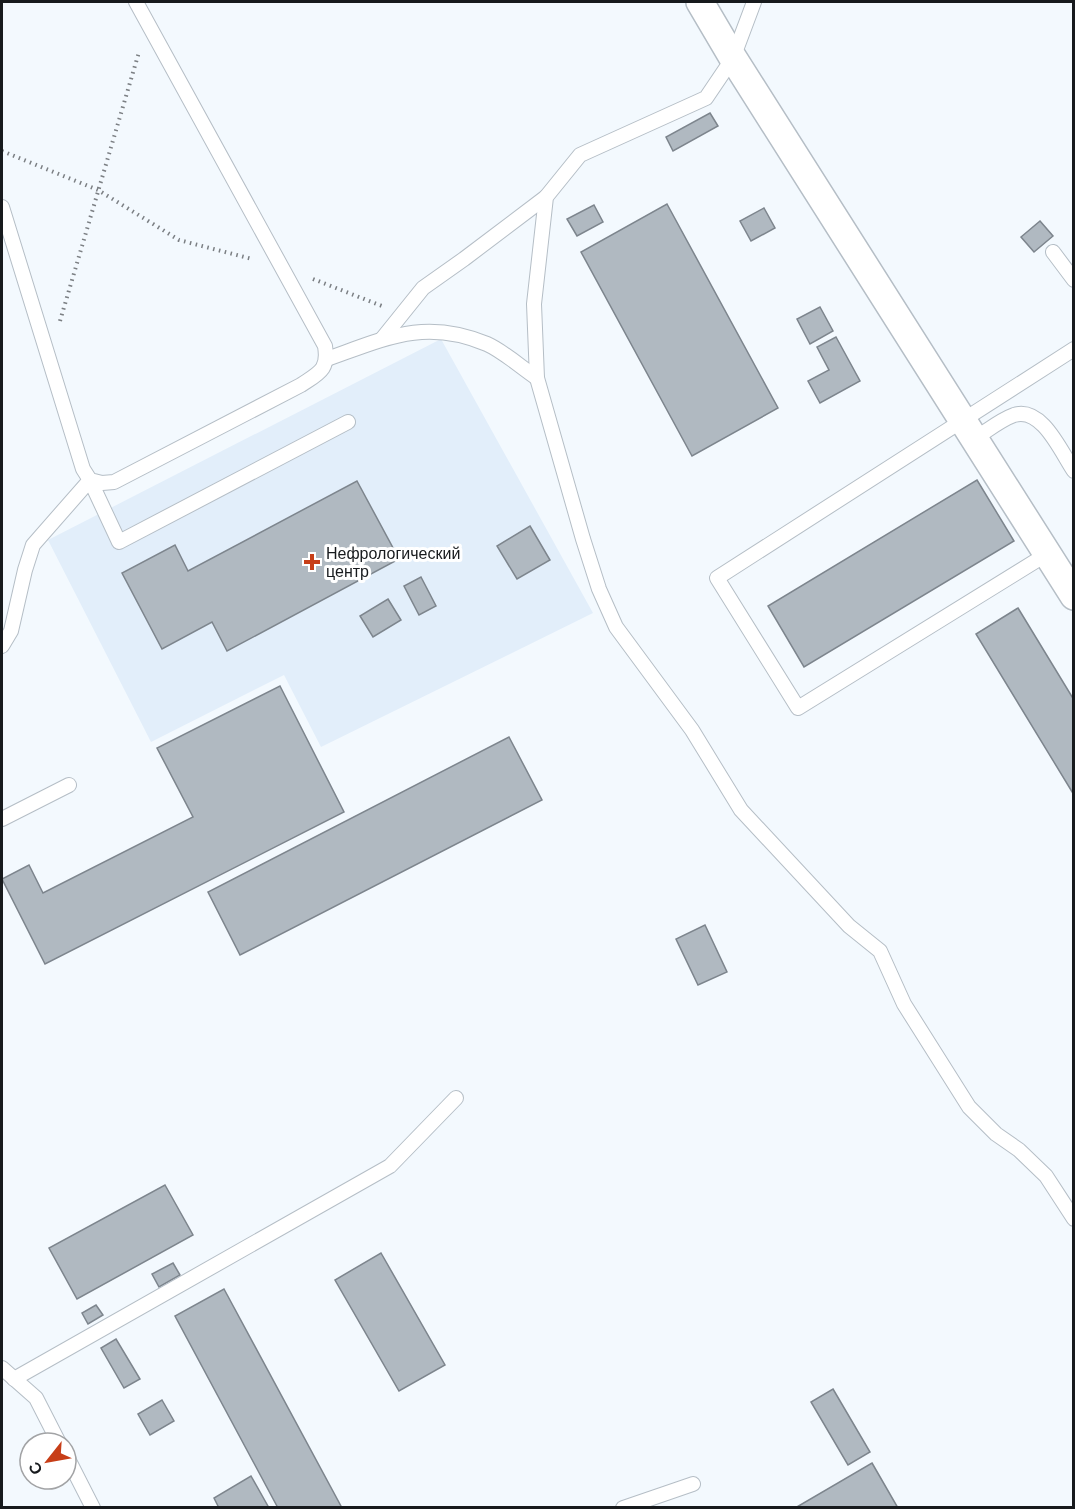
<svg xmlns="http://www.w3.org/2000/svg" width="1075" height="1509" font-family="'Work Sans',sans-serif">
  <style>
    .built { fill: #e2eefa }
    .building { fill: #b0b9c1; stroke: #7d858d; stroke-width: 1.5 }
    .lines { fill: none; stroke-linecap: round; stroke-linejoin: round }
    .lane-casing { stroke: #b5bec6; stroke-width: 16 }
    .street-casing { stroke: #b5bec6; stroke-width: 30 }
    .path { stroke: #7b7f83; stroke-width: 4; stroke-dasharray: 1.5 4.5; stroke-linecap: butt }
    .lane { stroke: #fff; stroke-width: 14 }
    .street { stroke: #fff; stroke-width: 27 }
    .poi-dot { fill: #c73e18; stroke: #fff; stroke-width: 2 }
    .labels { text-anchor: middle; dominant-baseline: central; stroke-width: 6; stroke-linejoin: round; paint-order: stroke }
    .poi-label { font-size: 16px; fill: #171a1d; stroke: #fff; text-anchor: start }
  </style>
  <rect width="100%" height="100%" fill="#f3f9fe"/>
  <polygon class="built" points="441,339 593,613 321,747 284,675 151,742 48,540"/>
  <g class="building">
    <polygon points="710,113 718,126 673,151 666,137"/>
    <polygon points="667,204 778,408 692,456 581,252"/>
    <polygon points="594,205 603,222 577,236 567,219"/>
    <polygon points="764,208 775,228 751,241 740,221"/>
    <polygon points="1040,221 1053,236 1034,252 1021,237"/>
    <polygon points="820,307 833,331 810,344 797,319"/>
    <polygon points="836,337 860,381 820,403 808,381 829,370 817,347"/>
    <polygon points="977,480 1014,541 804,667 768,606"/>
    <polygon points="357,481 399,559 227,651 212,622 162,649 122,573 175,545 188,571"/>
    <polygon points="530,526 550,560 517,579 497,546"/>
    <polygon points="421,577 436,606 419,615 404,586"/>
    <polygon points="388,599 401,620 373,637 360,616"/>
    <polygon points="1018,608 1074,700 1074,795 976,634"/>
    <polygon points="280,686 344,812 45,964 2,879 29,865 43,893 193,817 157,748"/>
    <polygon points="509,737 542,800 240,955 208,892"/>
    <polygon points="705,925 727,972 698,985 676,939"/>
    <polygon points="165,1185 193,1235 77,1299 49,1248"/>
    <polygon points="381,1253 445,1365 399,1391 335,1280"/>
    <polygon points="173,1263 180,1275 159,1287 152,1274"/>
    <polygon points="224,1289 342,1508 278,1508 175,1316"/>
    <polygon points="96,1305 103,1315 88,1324 82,1313"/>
    <polygon points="116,1339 140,1379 124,1388 101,1348"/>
    <polygon points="833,1389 870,1452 848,1465 811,1402"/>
    <polygon points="162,1400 174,1421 150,1435 138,1414"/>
    <polygon points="872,1463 898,1508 795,1508"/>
    <polygon points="251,1476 269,1508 219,1508 214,1498"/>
  </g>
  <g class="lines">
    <defs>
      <g id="lane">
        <polyline points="754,2 733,58 706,98 580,155 546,197 534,304 537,378 583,539 599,589 616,627 692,730 741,810 849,926 880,951 904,1004 969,1107 996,1134 1019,1150 1046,1176 1074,1219"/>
        <path d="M2,207l81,262 7,11 12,3 12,-1 187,-97c18,-12 28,-15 24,-39l-189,-344"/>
        <polyline points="1053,252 1074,280"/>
        <polyline points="382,339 423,288 464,259 546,197"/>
        <path d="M327,359c59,-21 98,-41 160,-15 16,7 35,24 50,34"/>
        <path d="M974,439c13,-8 26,-19 40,-24 28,-9 47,37 60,56"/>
        <polyline points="1047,554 798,708 717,578 1074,349"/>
        <polyline points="2,646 11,631 25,570 33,545 90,480 119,542 348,422"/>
        <polyline points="2,819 69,785"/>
        <polyline points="2,1368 36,1398 59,1443"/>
        <polyline points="14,1379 390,1166 456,1098"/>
        <polyline points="66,1455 93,1508"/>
        <polyline points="623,1508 693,1484"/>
      </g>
      <polyline id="street" points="700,2 733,58 1074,596"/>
    </defs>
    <use href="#lane" class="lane-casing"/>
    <use href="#street" class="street-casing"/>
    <g class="path">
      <polyline points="2,151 98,190 179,240 252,259"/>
      <polyline points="313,279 382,306"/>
      <polyline points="60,321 139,52"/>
    </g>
    <use href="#lane" class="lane"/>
    <use href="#street" class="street"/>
  </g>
  <path class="poi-dot" d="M309 553h6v6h6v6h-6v6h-6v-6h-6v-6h6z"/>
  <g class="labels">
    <g class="poi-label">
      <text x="326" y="553">Нефрологический<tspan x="326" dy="18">центр</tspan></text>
    </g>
  </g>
  <rect width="1075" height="1509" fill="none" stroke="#171a1d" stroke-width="6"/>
  <g transform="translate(48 1461) rotate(239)"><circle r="28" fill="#ffffff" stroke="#a2a3a5" stroke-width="1.5"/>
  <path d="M0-4.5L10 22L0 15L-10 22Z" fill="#c73e18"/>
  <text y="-9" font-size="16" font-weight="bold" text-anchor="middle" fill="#171a1d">С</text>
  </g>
</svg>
